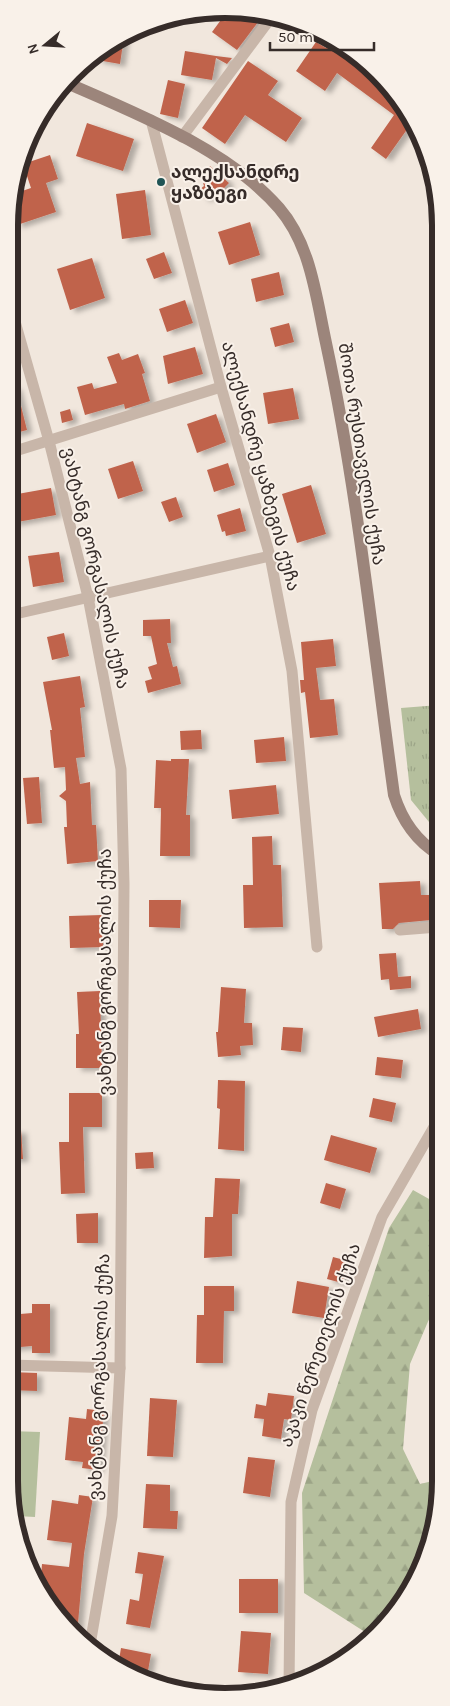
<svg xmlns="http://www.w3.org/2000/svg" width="450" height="1706" font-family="Karla,'Noto Sans Georgian',sans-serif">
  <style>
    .grass { fill: url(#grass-tufts) }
    .forest { fill: url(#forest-firs) }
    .pitch { fill: #b5bf9d }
    .building { fill: #c0634c; filter: url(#shadow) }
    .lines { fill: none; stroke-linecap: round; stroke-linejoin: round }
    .minor { stroke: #c8b6a9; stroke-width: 11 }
    .secondary { stroke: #9c857b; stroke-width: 12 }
    .poi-dot { fill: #205455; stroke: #f9f1e9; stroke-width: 2 }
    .labels { text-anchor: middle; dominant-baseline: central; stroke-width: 4; stroke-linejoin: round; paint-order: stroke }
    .poi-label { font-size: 18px; font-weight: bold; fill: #362c29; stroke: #f9f1e9; text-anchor: start }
    .street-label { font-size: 18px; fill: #362c29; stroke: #f9f1e9 }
    .rim { fill: none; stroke: #362c29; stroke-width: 6 }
  </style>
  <defs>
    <pattern id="grass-tufts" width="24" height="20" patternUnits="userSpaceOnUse" patternTransform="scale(1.25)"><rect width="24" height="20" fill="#b5bf9d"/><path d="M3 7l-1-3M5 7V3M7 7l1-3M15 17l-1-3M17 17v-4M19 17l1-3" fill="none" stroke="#9ca487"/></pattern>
    <pattern id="forest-firs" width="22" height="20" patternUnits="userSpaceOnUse" patternTransform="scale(1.25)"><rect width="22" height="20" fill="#b5bf9d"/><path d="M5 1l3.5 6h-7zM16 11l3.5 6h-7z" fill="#9ca487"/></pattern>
    <filter id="shadow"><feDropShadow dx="5.5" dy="3" stdDeviation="2.5" flood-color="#0004"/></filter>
  </defs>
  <rect width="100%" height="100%" fill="#f1e7dd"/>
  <polygon class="grass" points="439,705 438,833 411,800 401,708"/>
  <polygon class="forest" points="413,1190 438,1204 438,1298 410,1364 403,1449 420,1484 437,1480 437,1523 412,1589 366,1641 365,1632 304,1593 302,1493 389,1228"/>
  <polygon class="pitch" points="9,1431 40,1432 35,1517 16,1516 9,1481"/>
  <g class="building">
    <polygon points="226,13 265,13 237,50 212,32"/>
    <polygon points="124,37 120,64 97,60 99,51 105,45"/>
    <polygon points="332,39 378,72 413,121 386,159 371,148 394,115 337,73 325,91 296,71 316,42 326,48"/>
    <polygon points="185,51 216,56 232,58 227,64 216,58 212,80 181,75"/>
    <polygon points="248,61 278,81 268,95 302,118 286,142 245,115 225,144 202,128"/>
    <polygon points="168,80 185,84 178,118 160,114"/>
    <polygon points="87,123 134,139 123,171 76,156"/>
    <polygon points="50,155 58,179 46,183 56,212 17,225 13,212 13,194 31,188 23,164"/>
    <polygon points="210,166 229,183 220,192 204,199 200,189 204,186 201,176"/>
    <polygon points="145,190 151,235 122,239 116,194"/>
    <polygon points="250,222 260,255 229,265 218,232"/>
    <polygon points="164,252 172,273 154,279 146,259"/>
    <polygon points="92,258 105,298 70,310 57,269"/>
    <polygon points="279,272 284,295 256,302 251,279"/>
    <polygon points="185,300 193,323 167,332 159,309"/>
    <polygon points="289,323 294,342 275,347 270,328"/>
    <polygon points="195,347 203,374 168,384 163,356"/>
    <polygon points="119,353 122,360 138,354 145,373 142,374 150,401 125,409 124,404 85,415 77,387 92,383 94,389 117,383 107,357"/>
    <polygon points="16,386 27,430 12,434 12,387"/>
    <polygon points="293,388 299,419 268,424 263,393"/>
    <polygon points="70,409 73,420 62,423 60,412"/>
    <polygon points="216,414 226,442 197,453 187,424"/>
    <polygon points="133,461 143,491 118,499 108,469"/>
    <polygon points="228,463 235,485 214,492 207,470"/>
    <polygon points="311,485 326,534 297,543 282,494"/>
    <polygon points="51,488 56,515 12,523 12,495"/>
    <polygon points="176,497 183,517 169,522 161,502"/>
    <polygon points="240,508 246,531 226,536 225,531 222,532 217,515"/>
    <polygon points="59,552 64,582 33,587 28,556"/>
    <polygon points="170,619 171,643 167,643 173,667 177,666 181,684 148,693 145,681 152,679 148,667 157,664 151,636 143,636 143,620"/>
    <polygon points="64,633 69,656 52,660 47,637"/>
    <polygon points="333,639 336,666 316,668 320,700 334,699 338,735 310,738 305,692 301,693 300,680 304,680 301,642"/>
    <polygon points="80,676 85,707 80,708 85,757 76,758 80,784 90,782 92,825 96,825 98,861 67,864 64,827 67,827 66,801 59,796 66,790 65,767 54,768 50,730 52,730 43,682"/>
    <polygon points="201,730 202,749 181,750 180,731"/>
    <polygon points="284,737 286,761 256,763 254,740"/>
    <polygon points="171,759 189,759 186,815 190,815 190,856 160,856 161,808 154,808 156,760 171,761"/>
    <polygon points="39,777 42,823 27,824 23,778"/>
    <polygon points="276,785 279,814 232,819 229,790"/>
    <polygon points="272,836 273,865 281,865 283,927 244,928 243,885 253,885 252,837"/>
    <polygon points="420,881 421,895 429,895 431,920 399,923 393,929 382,929 379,883"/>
    <polygon points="149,900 181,900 180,928 149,927"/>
    <polygon points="102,915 103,947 70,948 69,916"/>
    <polygon points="396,953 398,977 411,976 411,988 390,990 389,979 381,980 379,954"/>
    <polygon points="221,987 246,989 244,1023 252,1023 253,1045 240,1046 241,1055 218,1057 216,1032 218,1032"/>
    <polygon points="100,991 102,1068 76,1068 76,1034 79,1034 77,992"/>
    <polygon points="418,1009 421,1029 378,1037 374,1017"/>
    <polygon points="283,1027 303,1028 301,1052 281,1050"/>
    <polygon points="377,1057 403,1060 401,1078 375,1075"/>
    <polygon points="218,1080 245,1081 244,1151 218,1149 220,1109 217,1108"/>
    <polygon points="69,1093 102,1093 102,1127 83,1127 85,1193 61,1194 59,1142 69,1142"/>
    <polygon points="373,1098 396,1103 392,1122 369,1117"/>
    <polygon points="21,1130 23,1159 10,1159 10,1131"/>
    <polygon points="331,1135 377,1148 370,1173 324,1160"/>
    <polygon points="153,1152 154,1168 136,1169 135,1153"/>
    <polygon points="215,1178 240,1179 238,1214 232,1214 232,1256 204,1258 205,1217 213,1217"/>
    <polygon points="326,1183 346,1189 340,1209 320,1203"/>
    <polygon points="98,1213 98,1243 77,1243 76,1214"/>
    <polygon points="333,1257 348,1261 342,1283 327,1279"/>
    <polygon points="297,1281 329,1287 324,1318 292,1313"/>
    <polygon points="204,1286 234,1286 234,1311 224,1311 223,1363 196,1363 197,1315 204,1315"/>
    <polygon points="32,1304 50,1304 50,1353 32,1353 32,1346 9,1348 9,1315 32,1313"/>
    <polygon points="9,1372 37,1373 37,1391 9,1390"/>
    <polygon points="268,1393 294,1396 291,1420 284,1419 281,1439 262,1436 264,1419 254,1418 256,1404 266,1406"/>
    <polygon points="150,1398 177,1400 173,1457 147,1456"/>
    <polygon points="87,1409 104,1411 98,1470 82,1468 83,1462 65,1460 69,1417 86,1419"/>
    <polygon points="248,1457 275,1460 270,1497 243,1493"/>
    <polygon points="146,1484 170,1485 170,1511 178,1511 177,1529 143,1528"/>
    <polygon points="79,1495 93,1497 84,1554 77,1635 63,1624 40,1587 42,1564 69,1567 72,1543 47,1540 52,1500 78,1504"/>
    <polygon points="138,1552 164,1556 150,1628 126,1624 130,1599 139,1601 143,1574 135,1573"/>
    <rect x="239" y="1579" width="39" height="34"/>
    <polygon points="241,1631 271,1633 268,1674 238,1672"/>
    <polygon points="121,1648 151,1654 148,1671 142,1670 140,1678 129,1675 118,1666"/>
  </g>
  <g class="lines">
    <g class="minor">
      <polyline points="151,120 221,387 270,556 292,671 317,947"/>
      <polyline points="182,137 273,15"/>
      <polyline points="12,311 49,441 88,597 121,769 124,884 120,1368 112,1516 90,1645"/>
      <polyline points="12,452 221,387"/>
      <polyline points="11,615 270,556"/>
      <polyline points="400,930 438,927"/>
      <polyline points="9,1365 120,1368"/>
      <polyline points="289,1687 291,1502 312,1410 382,1217 438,1120"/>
    </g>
    <path class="secondary" d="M67,83c69,30 162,67 212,125 32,37 37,89 47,135 32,149 47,301 68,452 8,25 21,45 44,59"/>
  </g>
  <circle class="poi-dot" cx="161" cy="182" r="5"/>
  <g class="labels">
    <g class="poi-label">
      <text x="171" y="172">ალექსანდრე<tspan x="171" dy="21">ყაზბეგი</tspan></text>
    </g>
    <g class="street-label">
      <text transform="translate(362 454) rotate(81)">შოთა რუსთაველის ქუჩა</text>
      <text transform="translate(261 466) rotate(75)">ალექსანდრე ყაზბეგის ქუჩა</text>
      <text transform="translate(96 568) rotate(77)">ვახტანგ გორგასალის ქუჩა</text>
      <text transform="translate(105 972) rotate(-90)">ვახტანგ გორგასალის ქუჩა</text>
      <text transform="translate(320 1345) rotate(-71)">აკაკი წერეთელის ქუჩა</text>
      <text transform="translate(99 1377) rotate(-88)">ვახტანგ გორგასალის ქუჩა</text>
    </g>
  </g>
  <path d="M0 0H450V1706H0ZM225 18H225A207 207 0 0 1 432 225V1481A207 207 0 0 1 225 1688H225A207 207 0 0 1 18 1481V225A207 207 0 0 1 225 18Z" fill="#f9f1e9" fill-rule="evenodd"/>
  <path class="rim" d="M225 18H225A207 207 0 0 1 432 225V1481A207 207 0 0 1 225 1688H225A207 207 0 0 1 18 1481V225A207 207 0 0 1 225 18Z"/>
  <g transform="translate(45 45) rotate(252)" stroke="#f9f1e9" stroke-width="4" paint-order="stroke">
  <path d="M0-4L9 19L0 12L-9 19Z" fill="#362c29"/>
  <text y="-8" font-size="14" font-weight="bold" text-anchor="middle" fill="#362c29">N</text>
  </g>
  <path d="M270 42v8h104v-8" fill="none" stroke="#362c29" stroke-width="2.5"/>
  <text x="278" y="42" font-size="15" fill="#362c29" stroke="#f9f1e9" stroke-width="4" paint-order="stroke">50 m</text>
</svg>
